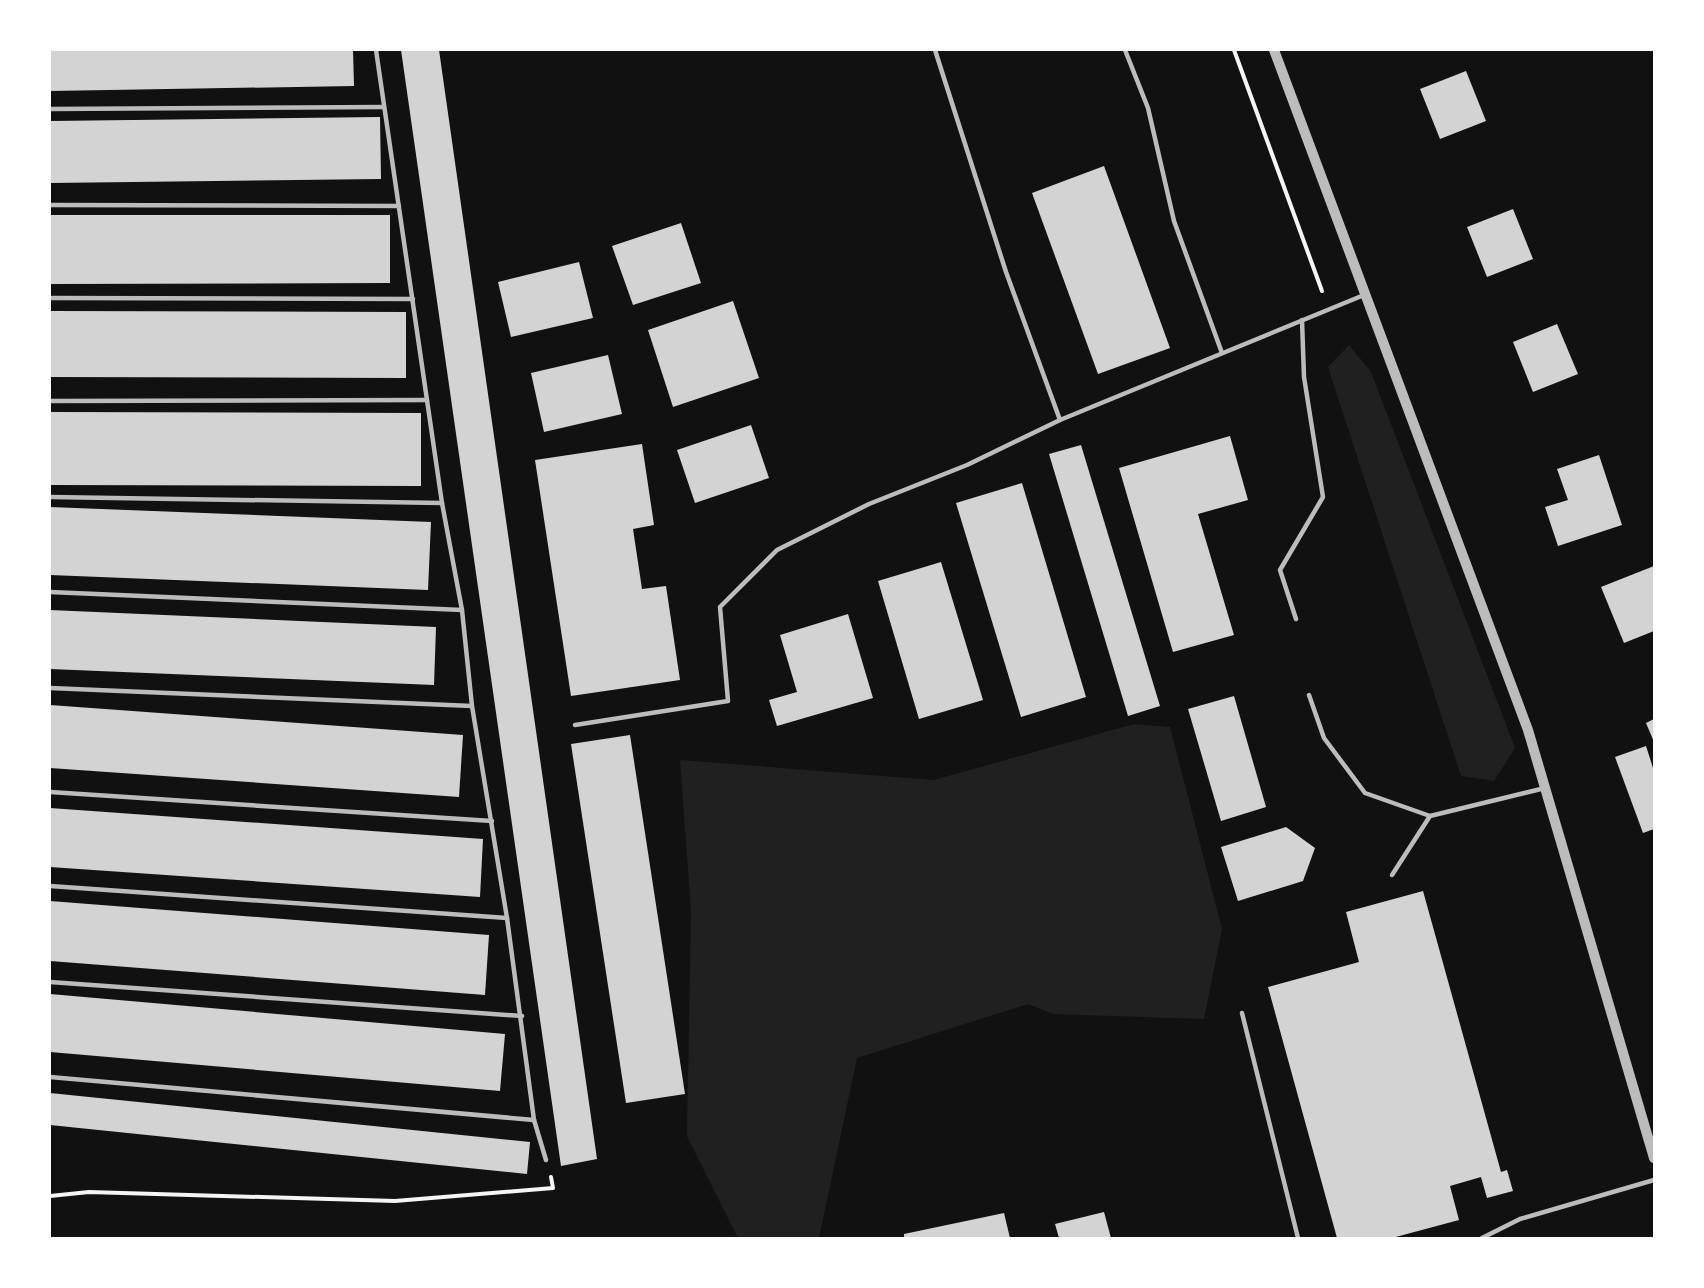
<svg xmlns="http://www.w3.org/2000/svg" width="1704" height="1288" font-family="'IBM Plex Sans',sans-serif">
  <style>
    .green { fill: #202020 }
    .building { fill: #d3d3d3 }
    .lines { fill: none; stroke-linecap: round; stroke-linejoin: round }
    .path { stroke: #f5f5f5; stroke-width: 4 }
    .service { stroke: #bcbcbc; stroke-width: 4.5 }
    .tertiary { stroke: #bcbcbc; stroke-width: 10 }
  </style>
  <rect width="100%" height="100%" fill="#111"/>
  <g class="green">
    <polygon points="1349,345 1371,372 1515,748 1494,781 1461,776 1328,367"/>
    <polygon points="1134,724 1170,727 1222,929 1204,1019 1053,1014 1028,1004 857,1058 819,1238 738,1238 687,1136 691,911 680,760 934,780"/>
  </g>
  <g class="building">
    <polygon points="50,50 353,50 354,86 50,91"/>
    <polygon points="401,50 439,50 597,1159 561,1166"/>
    <polygon points="1466,71 1486,121 1440,139 1420,89"/>
    <polygon points="380,117 381,179 50,183 50,121"/>
    <polygon points="1104,166 1170,348 1098,374 1032,193"/>
    <polygon points="1513,209 1533,259 1487,277 1467,227"/>
    <polygon points="50,215 390,215 390,283 50,284"/>
    <polygon points="681,223 701,283 633,305 612,246"/>
    <polygon points="579,262 593,318 511,337 498,282"/>
    <polygon points="733,301 759,378 673,407 648,330"/>
    <polygon points="50,311 406,312 406,378 50,377"/>
    <polygon points="1557,324 1578,374 1533,392 1513,342"/>
    <polygon points="608,355 622,414 544,432 531,373"/>
    <polygon points="50,412 421,413 421,486 50,485"/>
    <polygon points="751,425 769,478 695,503 677,450"/>
    <polygon points="1230,436 1248,500 1198,514 1234,635 1173,652 1119,468"/>
    <polygon points="642,444 654,525 633,529 642,589 666,586 680,680 571,696 535,460"/>
    <polygon points="1081,445 1160,706 1128,716 1049,454"/>
    <polygon points="1599,455 1622,525 1558,546 1545,507 1568,500 1557,469"/>
    <polygon points="1022,483 1086,697 1021,717 956,503"/>
    <polygon points="50,507 431,522 428,590 50,575"/>
    <polygon points="941,562 983,700 919,719 878,581"/>
    <polygon points="1654,566 1654,631 1624,643 1601,587"/>
    <polygon points="50,610 436,627 434,685 50,669"/>
    <polygon points="848,614 873,698 777,726 769,700 797,692 780,635"/>
    <polygon points="1234,696 1266,807 1221,821 1188,709"/>
    <polygon points="50,705 463,735 459,797 50,768"/>
    <polygon points="1654,719 1654,742 1646,723"/>
    <polygon points="630,735 685,1094 626,1103 571,744"/>
    <polygon points="1646,746 1654,771 1654,829 1643,833 1615,757"/>
    <polygon points="50,808 483,839 480,897 50,867"/>
    <polygon points="1286,827 1315,848 1303,881 1238,901 1221,847"/>
    <polygon points="1423,891 1501,1172 1507,1170 1513,1191 1487,1198 1481,1177 1450,1186 1459,1220 1392,1238 1337,1238 1268,987 1359,962 1346,912"/>
    <polygon points="50,901 489,935 485,995 50,961"/>
    <polygon points="50,994 505,1034 500,1091 50,1052"/>
    <polygon points="50,1093 530,1142 527,1174 50,1125"/>
    <polygon points="1104,1212 1111,1238 1059,1238 1055,1224"/>
    <polygon points="1004,1213 1010,1238 904,1238 904,1234"/>
  </g>
  <g class="lines">
    <g class="path">
      <polyline points="1234,50 1322,291"/>
      <polyline points="50,1196 89,1192 395,1201 553,1188 551,1177"/>
    </g>
    <g class="service">
      <polyline points="935,50 1006,272 1060,420"/>
      <polyline points="1125,50 1148,108 1174,221 1222,353"/>
      <polyline points="50,109 384,107"/>
      <polyline points="50,205 399,206"/>
      <polyline points="50,298 413,299"/>
      <polyline points="50,401 427,400"/>
      <polyline points="50,497 442,503"/>
      <polyline points="50,592 462,610"/>
      <polyline points="1296,619 1280,570 1323,497 1304,377 1302,320"/>
      <polyline points="50,688 472,706"/>
      <polyline points="1309,695 1324,738 1365,793 1430,816 1545,788"/>
      <polyline points="575,725 728,701 720,607 777,550 869,504 967,465 1060,420 1364,295"/>
      <polyline points="50,792 492,821"/>
      <polyline points="1392,875 1430,816"/>
      <polyline points="50,886 507,918"/>
      <polyline points="50,982 522,1016"/>
      <polyline points="1242,1013 1298,1238"/>
      <polyline points="50,1077 534,1120 507,918 472,706 462,610 442,503 376,50"/>
      <polyline points="534,1120 546,1160"/>
      <polyline points="1482,1238 1520,1219 1654,1180"/>
    </g>
    <polyline class="tertiary" points="1274,50 1528,730 1654,1158"/>
  </g>
  <rect width="1704" height="1288" fill="none" stroke="#ffffff" stroke-width="102"/>
</svg>
